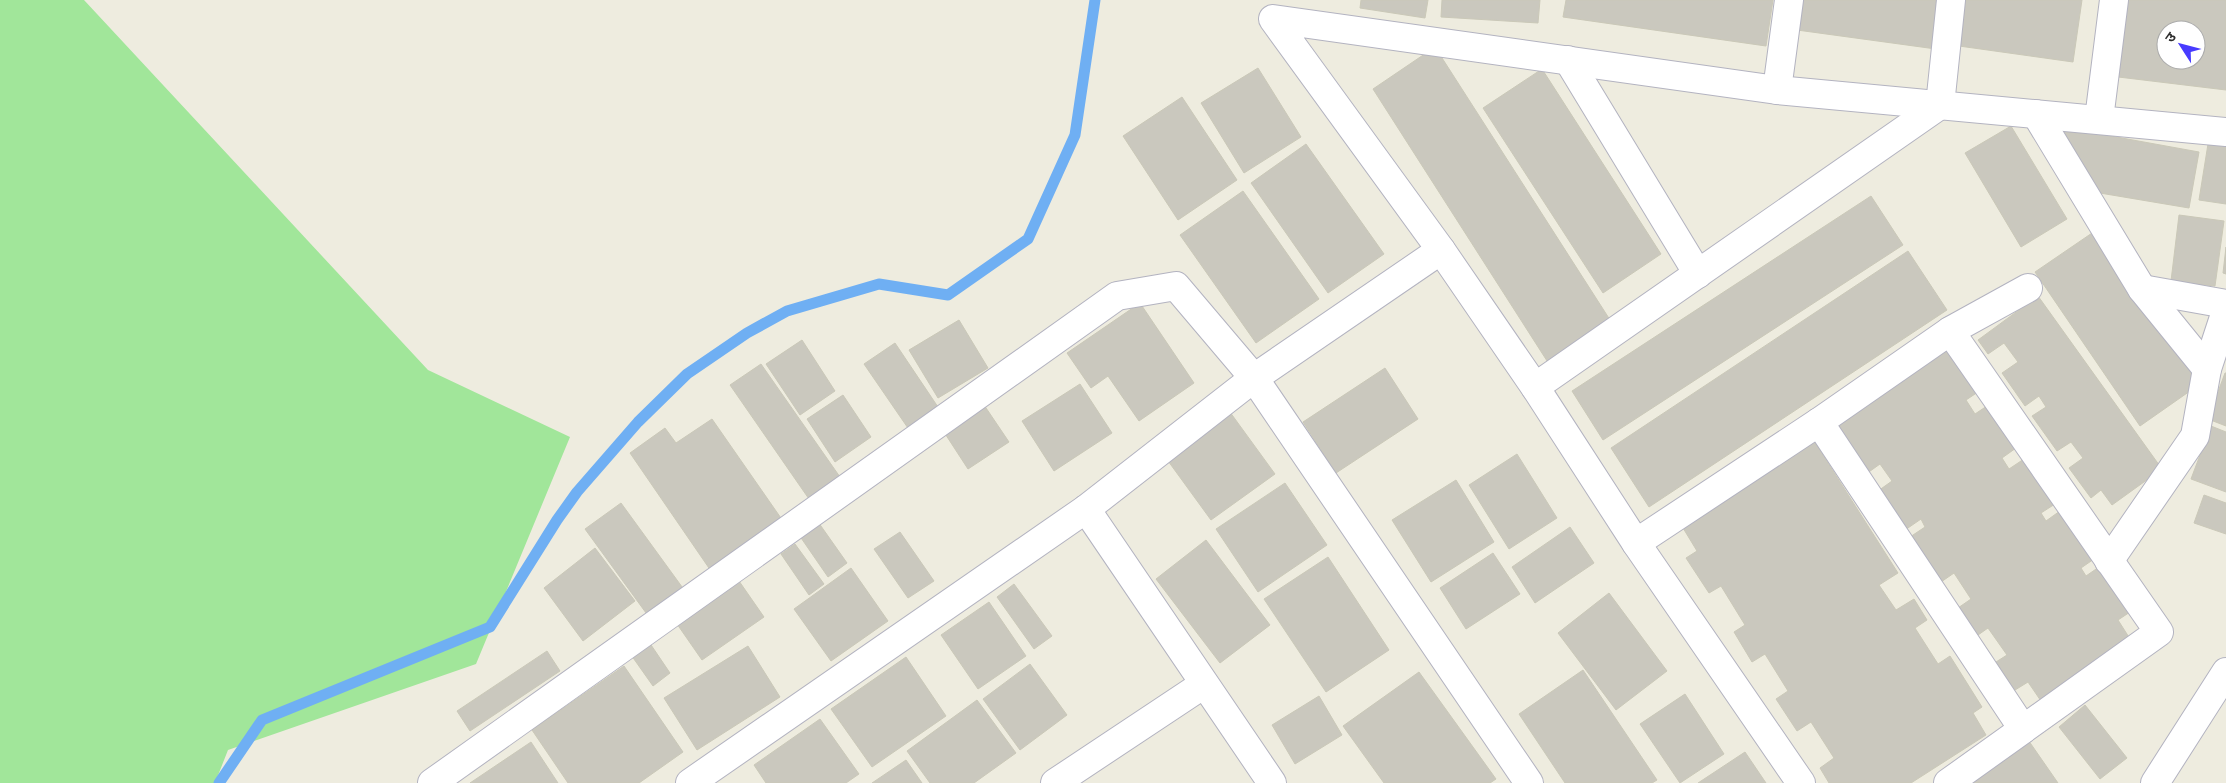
<svg xmlns="http://www.w3.org/2000/svg" width="2226" height="783" font-family="Overpass,'Noto Sans Devanagari',sans-serif">
  <style>
    .green { fill: #a1e69a }
    .lines { fill: none; stroke-linecap: round; stroke-linejoin: round }
    .stream { stroke: #6faff3; stroke-width: 11 }
    .building { fill: #cac8be; stroke: #cac8b8; fill-rule: evenodd }
    .minor-casing { stroke: #b3b3c0; stroke-width: 30 }
    .minor { stroke: #fff; stroke-width: 28 }
  </style>
  <rect width="100%" height="100%" fill="#eeecdf"/>
  <polygon class="green" points="0,0 84,0 428,370 570,437 476,664 228,750 215,783 0,783"/>
  <g class="lines">
    <polyline class="stream" points="219,783 262,720 490,627 557,520 577,492 638,422 687,374 747,333 787,311 879,284 948,295 1028,239 1075,135 1095,0"/>
  </g>
  <g class="building">
    <polygon points="1361,0 1428,0 1425,18 1360,8"/>
    <polygon points="1442,0 1540,0 1538,23 1441,17"/>
    <polygon points="1566,0 1773,0 1766,46 1563,17"/>
    <polygon points="1801,0 1943,0 1936,49 1797,30"/>
    <polygon points="1966,0 2082,0 2073,62 1959,46"/>
    <path d="M2120,0h106v90l-116,-14zM2166,30h30v30h-30z"/>
    <polygon points="1435,47 1612,323 1549,364 1373,89"/>
    <polygon points="1258,68 1301,137 1244,173 1201,103"/>
    <polygon points="1542,69 1661,254 1603,293 1483,108"/>
    <polygon points="1182,97 1237,180 1178,220 1123,136"/>
    <polygon points="2011,126 2067,219 2021,247 1965,153"/>
    <polygon points="2061,127 2199,152 2189,208 2088,191 2067,153"/>
    <polygon points="1306,144 1384,254 1328,293 1251,183"/>
    <polygon points="2208,144 2226,147 2226,204 2199,200"/>
    <polygon points="1243,191 1319,299 1256,343 1180,235"/>
    <polygon points="1871,196 1903,245 1603,440 1572,391"/>
    <polygon points="2179,215 2224,221 2215,286 2171,281"/>
    <polygon points="2095,231 2200,384 2140,426 2035,272"/>
    <polygon points="2226,247 2226,274 2223,273"/>
    <polygon points="1908,251 1947,310 1649,507 1611,448"/>
    <polygon points="2038,296 2162,469 2112,505 2101,490 2091,498 2069,468 2083,458 2071,442 2057,451 2032,416 2046,407 2039,396 2025,406 2002,373 2018,362 2004,343 1988,354 1978,340"/>
    <polygon points="1140,303 1194,383 1139,421 1108,376 1091,388 1067,353"/>
    <polygon points="959,320 988,368 938,398 909,350"/>
    <polygon points="802,340 835,391 800,415 766,364"/>
    <polygon points="895,343 940,410 910,431 864,364"/>
    <polygon points="1944,343 1978,392 1966,400 1975,414 1987,406 2016,448 2002,458 2009,469 2024,459 2055,504 2041,513 2046,521 2060,511 2094,559 2081,568 2086,576 2099,567 2130,612 2118,620 2132,642 2043,704 2028,682 2015,690 1996,662 2007,655 1988,628 1978,635 1958,608 1971,599 1954,573 1941,582 1910,537 1925,527 1921,519 1905,530 1878,491 1892,481 1880,464 1866,474 1830,422"/>
    <polygon points="761,364 840,477 809,499 730,385"/>
    <polygon points="1385,368 1418,419 1336,473 1303,422"/>
    <polygon points="2225,373 2226,373 2226,426 2208,419"/>
    <polygon points="1080,384 1112,433 1054,471 1022,421"/>
    <polygon points="843,395 871,437 835,462 807,419"/>
    <polygon points="982,402 1009,442 968,469 942,429"/>
    <polygon points="1227,408 1275,474 1211,520 1163,454"/>
    <polygon points="712,419 783,521 711,571 630,453 665,428 676,443"/>
    <polygon points="2211,426 2226,432 2226,492 2191,479"/>
    <polygon points="1812,438 1898,573 1879,585 1896,610 1914,599 1927,620 1915,628 1938,664 1950,656 1982,707 1973,713 1986,735 1911,783 1829,783 1820,768 1834,758 1811,722 1797,731 1776,699 1788,691 1765,654 1752,662 1734,632 1745,625 1721,586 1709,593 1686,558 1697,551 1680,523"/>
    <polygon points="1517,454 1557,518 1509,549 1469,485"/>
    <polygon points="1456,480 1494,542 1431,582 1392,520"/>
    <polygon points="1285,483 1327,545 1258,592 1216,529"/>
    <polygon points="2204,495 2226,503 2226,534 2194,523"/>
    <polygon points="621,503 685,591 649,617 585,529"/>
    <polygon points="816,519 847,563 828,577 797,532"/>
    <polygon points="1570,527 1594,563 1535,603 1512,567"/>
    <polygon points="900,532 934,581 908,598 874,549"/>
    <polygon points="1206,540 1270,625 1220,663 1156,579"/>
    <polygon points="795,544 824,584 809,595 781,554"/>
    <polygon points="595,548 635,601 583,641 544,588"/>
    <polygon points="1493,553 1520,594 1466,629 1440,588"/>
    <polygon points="1328,557 1389,650 1326,692 1264,599"/>
    <polygon points="851,568 888,621 831,661 794,609"/>
    <polygon points="739,581 764,617 702,660 677,624"/>
    <polygon points="1014,584 1052,636 1034,649 997,597"/>
    <polygon points="1609,593 1667,671 1616,710 1558,633"/>
    <polygon points="989,602 1026,656 978,689 941,635"/>
    <polygon points="647,639 670,673 653,686 629,652"/>
    <polygon points="748,646 780,697 697,750 664,698"/>
    <polygon points="547,651 560,671 470,731 457,711"/>
    <polygon points="906,657 946,716 872,767 831,709"/>
    <polygon points="1030,664 1067,715 1020,750 983,699"/>
    <polygon points="624,666 683,752 639,783 568,783 532,730"/>
    <polygon points="1583,670 1657,780 1652,783 1565,783 1519,714"/>
    <polygon points="1419,672 1496,779 1490,783 1384,783 1343,726"/>
    <polygon points="1685,694 1724,754 1680,783 1640,724"/>
    <polygon points="1319,696 1342,735 1295,764 1272,725"/>
    <polygon points="977,700 1016,753 974,783 930,783 907,751"/>
    <polygon points="2085,705 2127,758 2100,779 2059,727"/>
    <polygon points="820,719 859,774 846,783 766,783 754,765"/>
    <polygon points="2024,734 2058,783 1968,783"/>
    <polygon points="531,742 558,783 470,783"/>
    <polygon points="1745,752 1766,783 1698,783"/>
    <polygon points="906,760 922,783 872,783"/>
  </g>
  <g class="lines">
    <defs>
      <g id="minor">
        <polyline points="1568,60 1698,274"/>
        <polyline points="1777,90 1789,0"/>
        <polyline points="2036,114 2142,289 2207,369"/>
        <polyline points="2099,119 2114,0"/>
        <polyline points="2142,289 2226,304"/>
        <polyline points="1950,331 2028,288"/>
        <polyline points="1535,387 1940,105 1951,0"/>
        <polyline points="1819,422 2023,729"/>
        <polyline points="1086,509 1272,783"/>
        <polyline points="1636,543 1819,422 1950,331 2159,632 1948,783"/>
        <polyline points="2109,561 2195,436 2207,369 2226,311"/>
        <polyline points="432,783 1117,296 1176,286 1254,378 1529,783"/>
        <polyline points="690,783 1086,509 1254,378 1441,250"/>
        <polyline points="1055,783 1204,684"/>
        <polyline points="1801,783 1636,543 1535,387 1441,250 1273,19 1777,90 2226,132"/>
        <polyline points="2155,783 2226,672"/>
      </g>
    </defs>
    <use href="#minor" class="minor-casing"/>
    <use href="#minor" class="minor"/>
  </g>
  <g transform="translate(2181 45) rotate(306)"><circle r="24" fill="#ffffff" stroke="#ababab"/>
  <path d="M0-4L9 19L0 12L-9 19Z" fill="#483bff"/>
  <text y="-8" font-size="14" font-weight="bold" text-anchor="middle" fill="#2d2d2d">उ</text>
  </g>
</svg>
